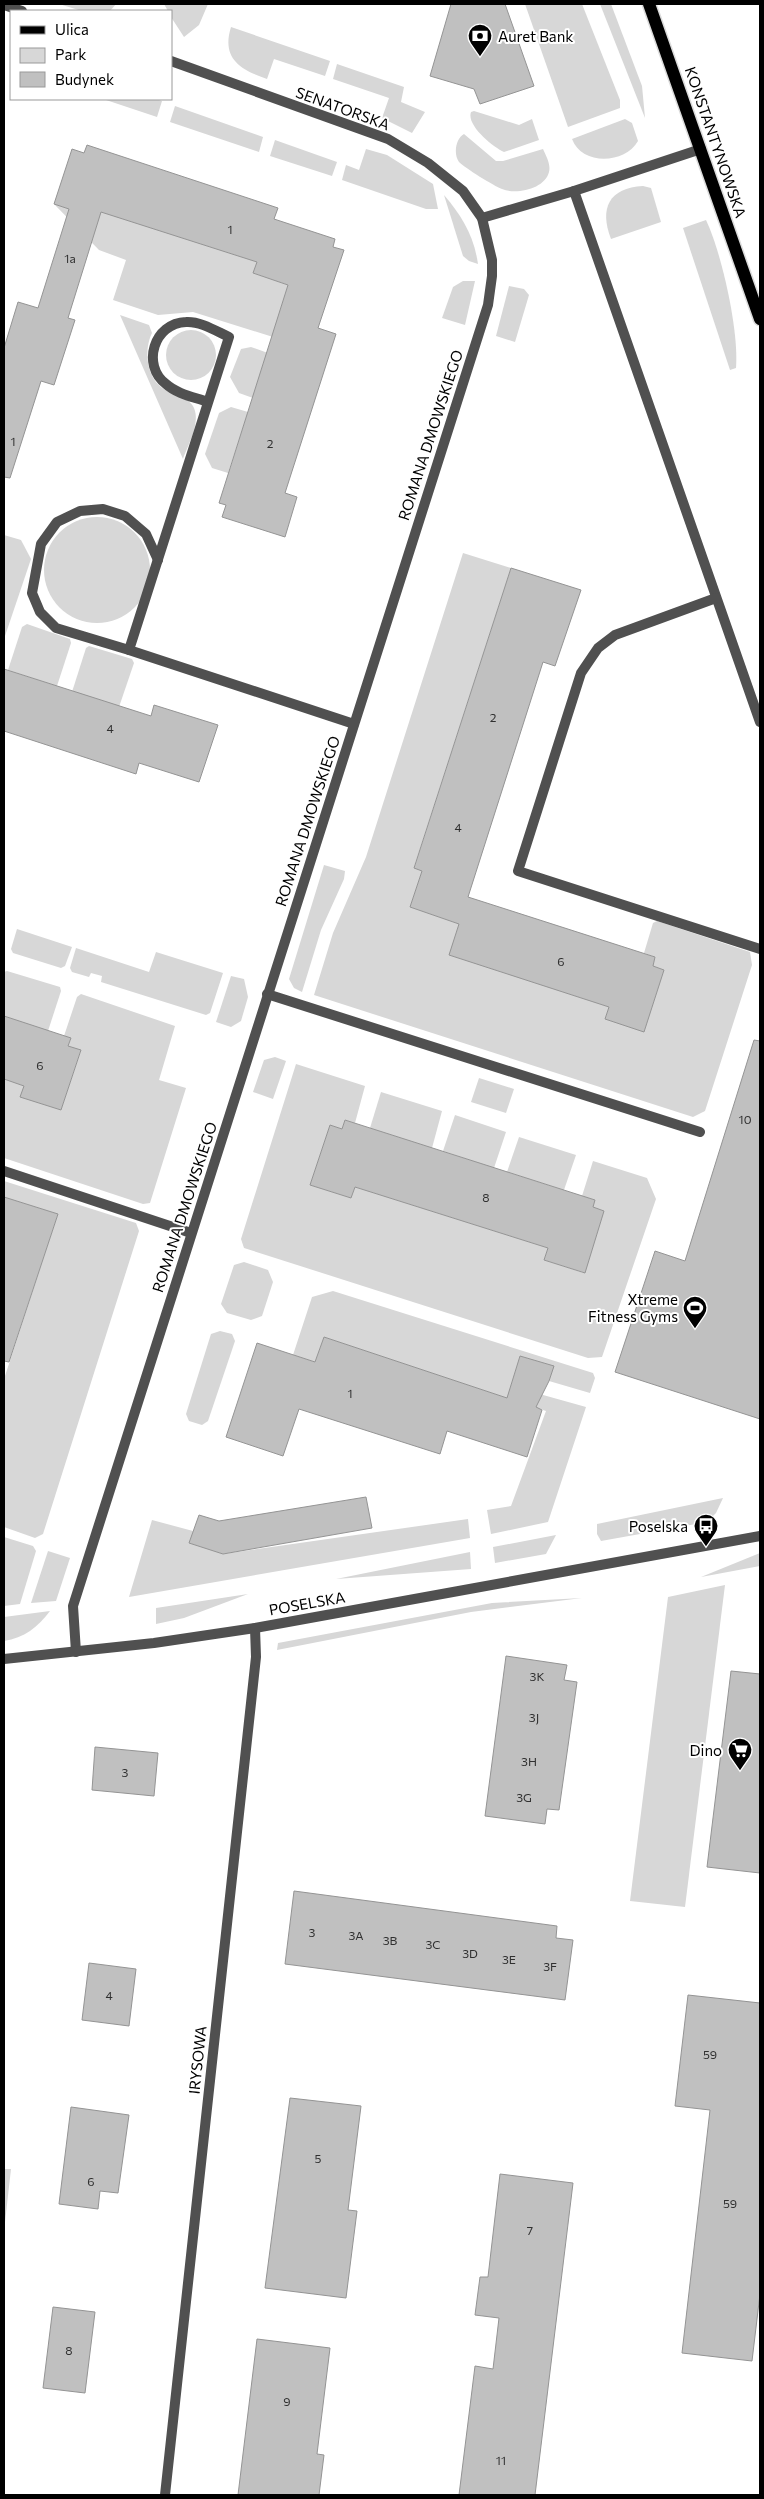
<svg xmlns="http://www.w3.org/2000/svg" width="764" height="2499" font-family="Commissioner,sans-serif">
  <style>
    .green { fill: #d7d7d7 }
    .building { fill: #c0c0c0; stroke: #949494 }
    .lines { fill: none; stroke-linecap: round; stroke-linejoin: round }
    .primary-casing { stroke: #dbdbdb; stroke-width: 15 }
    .minor { stroke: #505050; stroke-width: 10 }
    .primary { stroke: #000; stroke-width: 12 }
    .labels { text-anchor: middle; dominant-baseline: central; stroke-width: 4; stroke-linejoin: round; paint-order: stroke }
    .number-label { font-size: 12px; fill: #303030 }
    .poi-label { font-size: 15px; fill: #000; stroke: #fff; text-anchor: end }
    .street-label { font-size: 15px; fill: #000; stroke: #fff }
  </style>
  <rect width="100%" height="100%" fill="#fff"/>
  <g class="green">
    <polygon points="59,4 116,4 110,11 82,11"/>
    <polygon points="164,4 208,4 199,25 184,37 171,17 171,11 168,11"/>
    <polygon points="525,4 582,4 620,100 620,108 568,127"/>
    <polygon points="600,4 611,4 642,86 645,118"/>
    <path d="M231,27l99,34 -5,15 -51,-17 -7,20c-26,-9 -46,-20 -36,-52z"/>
    <polygon points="337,64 404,87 401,102 425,112 412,133 382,118 389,98 333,79"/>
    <polygon points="103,99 156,99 162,101 157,117"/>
    <polygon points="175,106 263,137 259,152 170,122"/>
    <path d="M474,111l45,14 13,-6 7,21 -35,12c-11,-5 -38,-27 -33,-40z"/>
    <path d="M625,119l7,4 6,18c-13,23 -56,25 -66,-2z"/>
    <path d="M464,134l32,27h7l40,-12c3,7 8,15 6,23 -4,17 -33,23 -47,17 -8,-3 -37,-21 -43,-27 -6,-8 -3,-24 5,-28z"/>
    <polygon points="275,140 337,162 332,176 270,156"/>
    <polygon points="366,149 387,155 433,184 438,209 426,209 342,180 346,165 359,170"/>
    <path d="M643,186l8,2 10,34 -50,17c-12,-31 -2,-51 32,-53z"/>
    <path d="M444,195c18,21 30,41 34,69l-9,-3 -6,-5z"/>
    <polygon points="54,204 94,217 97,210 257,262 253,273 288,285 273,337 193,312 158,315 113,300 126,260 99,250"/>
    <path d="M706,220c16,34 33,111 30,148l-6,2 -47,-142z"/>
    <polygon points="463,281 475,281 465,325 442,318 453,287"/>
    <polygon points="509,286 524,289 529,295 515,342 496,336"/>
    <path d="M120,315l29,10 3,8c-8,16 -6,42 9,54 10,9 31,9 34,24 4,15 -7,34 -12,48z"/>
    <circle cx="191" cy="355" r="25"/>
    <polygon points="251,347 268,353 253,398 239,393 230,377 241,349"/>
    <polygon points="231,407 248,412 228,473 212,468 205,454 219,413"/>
    <circle cx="97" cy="570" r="53"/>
    <polygon points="4,535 21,540 31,559 4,639"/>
    <polygon points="463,553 511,568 414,867 422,871 410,907 459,924 450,955 609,1007 605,1019 644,1031 664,970 653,966 655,957 644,953 653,923 657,921 750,952 752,965 705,1111 693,1117 314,995 333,933 366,857"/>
    <polygon points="27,624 70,639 71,643 57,686 8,670 22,627"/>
    <polygon points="89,646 132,659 134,663 119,707 72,692 86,648"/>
    <polygon points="324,865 345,871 344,879 321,930 302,992 294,988 289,979"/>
    <polygon points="17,929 72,947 65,966 61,968 13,953 11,949"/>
    <polygon points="76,948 149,972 156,952 223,973 210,1013 206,1015 101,982 102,976 91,973 89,977 72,972 70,968"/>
    <polygon points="7,971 60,987 61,991 48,1031 4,1016 4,972"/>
    <polygon points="231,976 244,979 248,997 241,1021 231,1027 216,1022"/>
    <polygon points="81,994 175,1026 159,1080 186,1088 150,1203 143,1204 4,1158 4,1079 24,1086 21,1097 61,1110 81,1051 68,1046 71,1039 64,1036 77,997"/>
    <polygon points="275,1057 286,1061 273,1099 253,1092 264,1060"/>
    <polygon points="296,1064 365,1086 355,1123 345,1120 342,1129 330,1125 310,1185 351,1198 355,1187 548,1248 544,1260 584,1273 604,1211 593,1207 595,1200 582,1196 593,1161 647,1178 656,1199 602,1357 588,1358 244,1248 241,1239"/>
    <polygon points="479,1078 514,1089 506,1113 471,1102"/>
    <polygon points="381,1092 442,1111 432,1148 370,1128"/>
    <polygon points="455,1115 506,1132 494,1168 443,1151"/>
    <polygon points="519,1137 576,1155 564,1190 507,1172"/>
    <polygon points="4,1181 136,1223 139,1231 43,1534 35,1538 4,1527 4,1379 58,1214 4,1197"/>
    <polygon points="244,1262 268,1270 273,1282 262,1316 251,1320 227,1313 221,1304 234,1265"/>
    <polygon points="333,1291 593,1373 595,1378 590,1393 549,1381 553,1366 520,1356 511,1386 586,1407 548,1522 491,1534 487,1510 511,1506 546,1411 324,1337 315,1362 293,1355 312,1297"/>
    <polygon points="220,1331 232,1334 235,1341 208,1421 202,1425 189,1421 186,1414 211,1334"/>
    <polygon points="723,1498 716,1513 707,1522 601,1541 597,1534 597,1524"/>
    <polygon points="468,1519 470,1538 129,1597 152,1520 193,1531 190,1543 223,1554"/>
    <polygon points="556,1535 546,1554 495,1563 493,1547"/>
    <polygon points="4,1537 33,1546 36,1551 20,1604 4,1606"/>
    <polygon points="48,1551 70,1558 56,1601 31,1603"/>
    <polygon points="470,1552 471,1569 336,1579"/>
    <polygon points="760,1553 760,1566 701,1577"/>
    <polygon points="725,1585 685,1907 630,1901 668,1597"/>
    <polygon points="248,1594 184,1618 156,1624 156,1608"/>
    <polygon points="582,1598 471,1612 277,1650 278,1643 492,1603"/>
    <path d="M50,1611c-12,16 -26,27 -46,30v-24z"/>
    <polygon points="4,2169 11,2169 4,2231"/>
  </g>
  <g class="building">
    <polygon points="451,4 505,4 534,86 480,104 474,89 430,76"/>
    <polygon points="87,145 278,208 274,219 335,239 333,247 344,250 318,328 336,334 285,493 297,497 285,537 222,517 226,505 219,503 288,285 253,273 257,262 101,212 68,318 75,320 54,385 41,381 10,478 4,477 4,348 18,302 38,308 69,209 54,204 72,149 84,153"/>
    <polygon points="511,568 581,590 555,666 543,662 468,897 655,957 653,966 664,970 644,1032 605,1019 609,1007 449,955 459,924 410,907 422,871 414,868"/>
    <polygon points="4,669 151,716 154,705 218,725 199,782 139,763 136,774 4,731"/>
    <polygon points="4,1016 71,1038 68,1046 81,1050 61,1110 20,1097 24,1086 4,1079"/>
    <polygon points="754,1040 760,1041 760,1419 615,1372 655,1251 685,1261"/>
    <polygon points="345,1120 595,1200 593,1207 604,1211 585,1273 544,1260 548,1248 355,1187 351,1198 310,1185 330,1125 342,1129"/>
    <polygon points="4,1197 58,1214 9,1362 4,1361"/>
    <polygon points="324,1337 507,1398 520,1356 554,1366 549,1381 536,1407 542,1410 527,1457 447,1431 440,1454 299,1409 283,1456 226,1437 257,1343 315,1362"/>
    <polygon points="366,1497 372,1528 223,1554 189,1543 199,1515 219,1521"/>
    <polygon points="506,1656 567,1665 564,1680 577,1682 559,1810 547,1809 545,1824 485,1816"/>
    <polygon points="731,1671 760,1674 760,1873 707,1867"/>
    <polygon points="95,1747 158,1753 154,1796 92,1790"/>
    <polygon points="294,1891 557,1926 556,1938 573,1940 565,2000 285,1964"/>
    <polygon points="89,1963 136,1969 129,2026 82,2020"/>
    <polygon points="688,1995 760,2003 760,2294 752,2361 682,2353 710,2110 675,2106"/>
    <polygon points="290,2098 361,2106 348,2210 357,2211 346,2298 265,2288"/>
    <polygon points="71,2107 129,2115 118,2193 100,2191 98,2209 59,2204"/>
    <polygon points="500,2174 573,2183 535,2495 459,2495 475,2366 493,2369 499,2318 475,2315 480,2277 488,2277"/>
    <polygon points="53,2307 95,2312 85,2393 43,2388"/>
    <polygon points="257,2339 330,2348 317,2454 324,2455 319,2495 238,2495"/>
  </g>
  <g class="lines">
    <defs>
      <polyline id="primary" points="649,4 760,319"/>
    </defs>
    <use href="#primary" class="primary-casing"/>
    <g class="minor">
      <polyline points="4,5 22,11"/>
      <polyline points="574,191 760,722"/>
      <polyline points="482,218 574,191 701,149"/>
      <path d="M208,402c-14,-5 -31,-8 -42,-18 -25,-19 -12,-61 20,-62 14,-1 30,9 43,15l-100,313 225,74"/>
      <polyline points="716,598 615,635 598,648 581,673 518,871 760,949"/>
      <polyline points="129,650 56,628 40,612 32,593 41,544 57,522 80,511 103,509 125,516 146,534 158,560"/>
      <polyline points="267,994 700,1132"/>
      <polyline points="4,1171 191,1233"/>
      <polyline points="76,1652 73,1606 488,305 492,276 492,260 482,218 463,191 428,163 388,139 171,61"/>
      <polyline points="4,1659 154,1643 255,1628 760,1536"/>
      <polyline points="165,2495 256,1657 255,1628"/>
    </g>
    <use href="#primary" class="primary"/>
  </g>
  <defs>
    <symbol id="bank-pin" viewBox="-11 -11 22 30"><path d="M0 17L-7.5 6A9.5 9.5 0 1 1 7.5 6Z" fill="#000" stroke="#fff"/><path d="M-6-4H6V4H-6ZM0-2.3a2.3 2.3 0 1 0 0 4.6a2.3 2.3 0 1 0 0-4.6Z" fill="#fff"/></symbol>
    <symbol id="stadium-pin" viewBox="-11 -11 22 30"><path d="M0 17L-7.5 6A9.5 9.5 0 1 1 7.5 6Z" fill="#000" stroke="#fff"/><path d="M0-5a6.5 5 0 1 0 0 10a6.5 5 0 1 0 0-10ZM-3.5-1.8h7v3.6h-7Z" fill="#fff"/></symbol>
    <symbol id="bus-pin" viewBox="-11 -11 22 30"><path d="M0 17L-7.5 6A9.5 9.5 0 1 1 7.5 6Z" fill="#000" stroke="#fff"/><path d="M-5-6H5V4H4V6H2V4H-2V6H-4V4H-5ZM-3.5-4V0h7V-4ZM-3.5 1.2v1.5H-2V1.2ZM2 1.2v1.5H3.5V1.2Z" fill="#fff"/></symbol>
    <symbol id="supermarket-pin" viewBox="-11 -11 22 30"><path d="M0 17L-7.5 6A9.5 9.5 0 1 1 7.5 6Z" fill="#000" stroke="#fff"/><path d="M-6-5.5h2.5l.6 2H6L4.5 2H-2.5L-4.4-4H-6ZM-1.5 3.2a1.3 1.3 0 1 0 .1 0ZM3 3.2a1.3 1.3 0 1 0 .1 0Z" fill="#fff"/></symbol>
  </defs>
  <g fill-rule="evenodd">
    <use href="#bank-pin" x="466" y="22" width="28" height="38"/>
    <use href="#stadium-pin" x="681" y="1294" width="28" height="38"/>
    <use href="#bus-pin" x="692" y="1512" width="28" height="38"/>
    <use href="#supermarket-pin" x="726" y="1736" width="28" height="38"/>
  </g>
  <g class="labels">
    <g class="number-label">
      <text x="230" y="229">1</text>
      <text x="70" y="258">1a</text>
      <text x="13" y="441">1</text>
      <text x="270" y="443">2</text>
      <text x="493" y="717">2</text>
      <text x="110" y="728">4</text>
      <text x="458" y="827">4</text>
      <text x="561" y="961">6</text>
      <text x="40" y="1065">6</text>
      <text x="745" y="1119">10</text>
      <text x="486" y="1197">8</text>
      <text x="350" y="1393">1</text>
      <text x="537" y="1676">3K</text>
      <text x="534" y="1717">3J</text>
      <text x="529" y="1761">3H</text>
      <text x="125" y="1772">3</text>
      <text x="524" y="1797">3G</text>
      <text x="312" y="1932">3</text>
      <text x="356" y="1935">3A</text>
      <text x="390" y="1940">3B</text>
      <text x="433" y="1944">3C</text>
      <text x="470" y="1953">3D</text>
      <text x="509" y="1959">3E</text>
      <text x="550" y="1966">3F</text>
      <text x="109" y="1995">4</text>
      <text x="710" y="2054">59</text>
      <text x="318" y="2158">5</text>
      <text x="91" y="2181">6</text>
      <text x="730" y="2203">59</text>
      <text x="530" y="2230">7</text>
      <text x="69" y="2350">8</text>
      <text x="287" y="2401">9</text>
      <text x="501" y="2460">11</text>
    </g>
    <g class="poi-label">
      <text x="498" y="36" text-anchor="start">Auret Bank</text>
      <text x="678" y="1299">Xtreme<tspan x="678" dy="17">Fitness Gyms</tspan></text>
      <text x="688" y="1526">Poselska</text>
      <text x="722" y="1750">Dino</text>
    </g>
    <g class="street-label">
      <text transform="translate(343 108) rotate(20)">SENATORSKA</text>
      <text transform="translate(716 142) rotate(71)">KONSTANTYNOWSKA</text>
      <text transform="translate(430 435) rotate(-72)">ROMANA DMOWSKIEGO</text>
      <text transform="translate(307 821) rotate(-72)">ROMANA DMOWSKIEGO</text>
      <text transform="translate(184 1207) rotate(-72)">ROMANA DMOWSKIEGO</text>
      <text transform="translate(307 1603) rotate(-10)">POSELSKA</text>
      <text transform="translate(197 2060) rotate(-84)">IRYSOWA</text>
    </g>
  </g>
  <rect width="764" height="2499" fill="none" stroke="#000000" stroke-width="10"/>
  <rect x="10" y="10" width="162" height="90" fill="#ffffff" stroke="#999999"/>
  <rect x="20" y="26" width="25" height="8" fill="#000000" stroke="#999999"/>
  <text x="55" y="35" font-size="15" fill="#000000">Ulica</text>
  <rect x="20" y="48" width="25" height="15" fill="#d7d7d7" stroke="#999999"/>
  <text x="55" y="60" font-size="15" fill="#000000">Park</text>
  <rect x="20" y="72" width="25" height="15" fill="#c0c0c0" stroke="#999999"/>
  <text x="55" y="85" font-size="15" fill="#000000">Budynek</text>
</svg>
